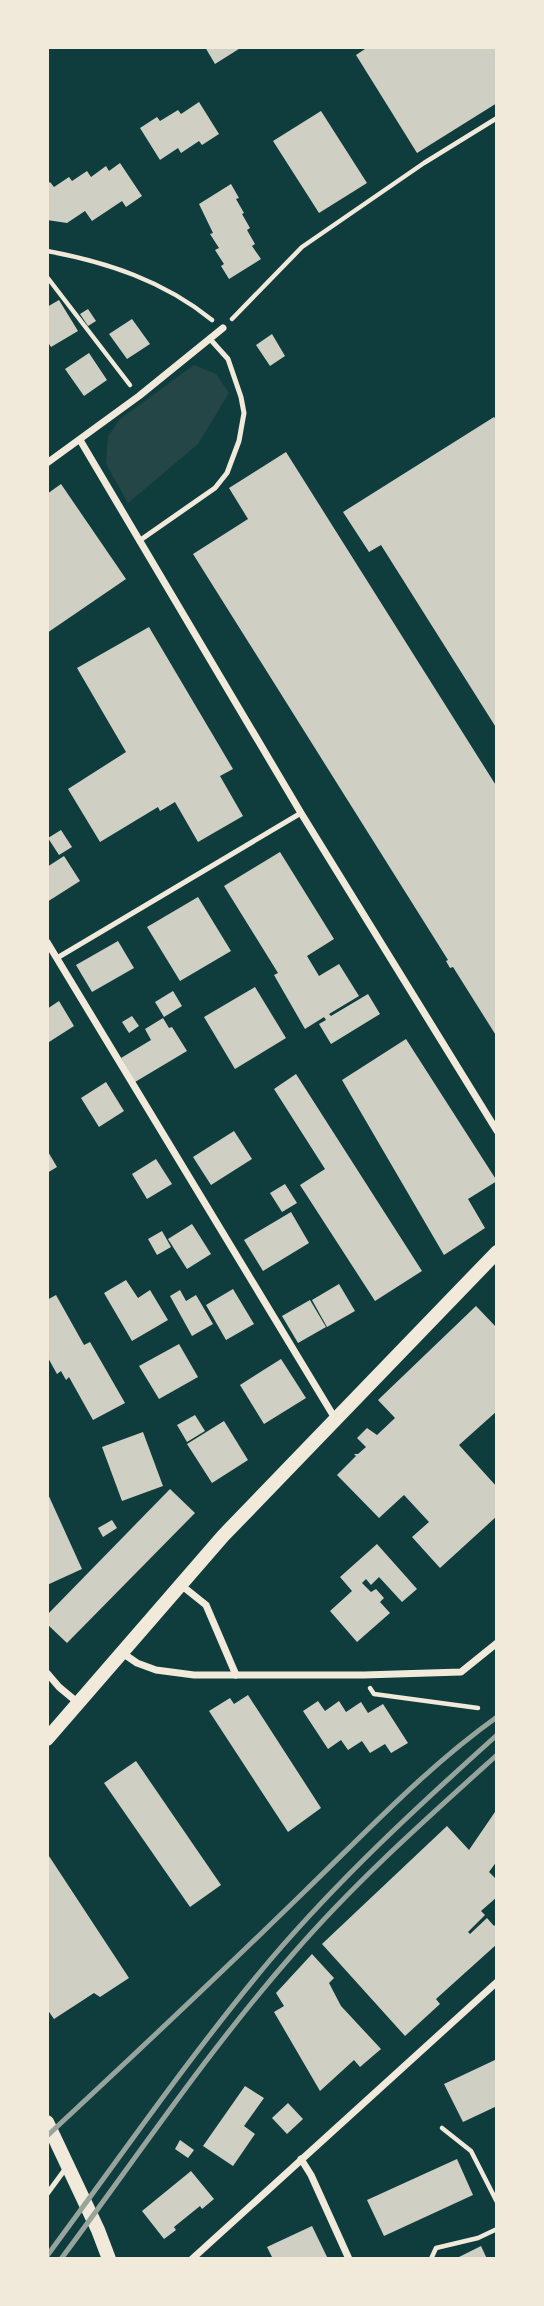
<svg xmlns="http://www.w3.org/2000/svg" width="544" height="2306" font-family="Georgia,serif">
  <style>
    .green { fill: #244646 }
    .building { fill: #cfcfc3 }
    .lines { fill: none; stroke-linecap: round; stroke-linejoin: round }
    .path { stroke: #f1e9da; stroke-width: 4.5 }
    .service { stroke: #f1e9da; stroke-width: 5 }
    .minor { stroke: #f1e9da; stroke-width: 7 }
    .secondary { stroke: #f1e9da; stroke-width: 14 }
    .rail { stroke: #97a49c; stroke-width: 5 }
  </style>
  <rect width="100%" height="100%" fill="#0f3d3e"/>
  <polygon class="green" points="194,365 216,374 229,393 198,444 128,503 106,464 108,437 119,420"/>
  <g class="building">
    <polygon points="205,47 242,47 215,64"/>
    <polygon points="368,47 497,47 497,103 417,153 356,55"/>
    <polygon points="199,102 219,134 202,145 199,141 181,153 178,148 160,160 140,128 157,117 160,121 178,110 181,114"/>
    <polygon points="321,111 367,183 319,213 273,141"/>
    <polygon points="120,163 142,196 126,207 122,201 92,221 85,211 67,223 47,220 47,184 50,182 54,187 69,177 72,181 87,171 91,177 106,166 109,171"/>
    <polygon points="231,184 239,198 236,199 244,213 242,214 250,228 247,230 255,244 252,246 261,259 229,279 221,266 224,264 215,250 219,248 210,234 213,233 199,204"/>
    <polygon points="59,300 78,331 51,347 47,341 47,307"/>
    <polygon points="88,309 96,321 88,326 80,314"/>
    <polygon points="132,319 150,344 127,359 109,334"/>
    <polygon points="272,334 285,356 270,366 256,345"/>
    <polygon points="89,353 107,380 84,396 65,369"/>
    <polygon points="494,417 497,421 497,729 381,545 369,552 343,512"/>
    <polygon points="286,452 497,787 497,1037 453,967 450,968 446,961 448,960 193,554 248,519 229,488"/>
    <polygon points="61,484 126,579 47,633 47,494"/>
    <polygon points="149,627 233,769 220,776 243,816 198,842 175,802 160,811 158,807 100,842 68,789 126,752 77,668"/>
    <polygon points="61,830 72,847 59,855 48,838"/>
    <polygon points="280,852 334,939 307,956 319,976 339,964 359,996 329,1014 331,1016 368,994 380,1014 331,1044 319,1024 326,1020 324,1017 305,1029 274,975 278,973 224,886"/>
    <polygon points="64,856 80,881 47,902 47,867"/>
    <polygon points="198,897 231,951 180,981 147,927"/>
    <polygon points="118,941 134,968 92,992 76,965"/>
    <polygon points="255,987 286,1038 235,1069 204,1017"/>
    <polygon points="173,991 182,1006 164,1017 155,1002"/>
    <polygon points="59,1001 74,1026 49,1042 47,1009"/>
    <polygon points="132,1016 139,1026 129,1033 122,1022"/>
    <polygon points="163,1018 169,1028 172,1027 187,1051 135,1082 121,1058 151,1040 145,1029"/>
    <polygon points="406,1039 497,1181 468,1199 485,1228 444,1255 342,1080"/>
    <polygon points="296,1074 422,1271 375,1301 300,1185 325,1169 274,1089"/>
    <polygon points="106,1082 124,1111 99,1127 81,1098"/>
    <polygon points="234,1131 252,1159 211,1185 193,1157"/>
    <polygon points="47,1150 57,1167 47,1173"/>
    <polygon points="156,1159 172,1184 147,1199 132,1174"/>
    <polygon points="285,1184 297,1203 282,1212 270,1193"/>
    <polygon points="291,1212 309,1243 263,1271 244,1240"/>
    <polygon points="192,1224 211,1254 187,1269 168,1239"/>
    <polygon points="162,1231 171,1247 157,1255 148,1239"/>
    <polygon points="126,1280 138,1298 150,1290 168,1320 132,1341 104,1293"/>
    <polygon points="339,1284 355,1311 327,1327 312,1300"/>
    <polygon points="233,1289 254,1324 226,1340 206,1305"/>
    <polygon points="180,1290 186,1301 196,1295 213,1324 192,1336 170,1296"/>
    <polygon points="56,1295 84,1345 90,1342 125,1403 93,1420 69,1377 66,1380 61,1371 57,1374 47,1356 47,1300"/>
    <polygon points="310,1300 326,1327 298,1343 282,1316"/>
    <polygon points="476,1306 497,1328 497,1411 459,1445 497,1487 497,1516 440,1568 412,1537 429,1522 404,1495 379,1518 337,1475 356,1456 354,1454 358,1454 366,1447 357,1438 367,1428 377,1435 395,1418 378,1400"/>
    <polygon points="179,1344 198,1377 159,1399 139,1366"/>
    <polygon points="281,1359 306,1398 264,1424 240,1385"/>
    <polygon points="195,1415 205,1431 187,1442 177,1425"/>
    <polygon points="224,1421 248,1460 212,1483 187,1444"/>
    <polygon points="143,1432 163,1486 122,1501 102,1447"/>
    <polygon points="170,1489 195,1513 67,1643 47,1624 47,1615"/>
    <polygon points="47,1492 82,1569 47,1585"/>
    <polygon points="112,1520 117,1528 103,1537 98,1528"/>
    <polygon points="377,1544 417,1589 402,1602 379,1577 371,1585 366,1579 362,1583 371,1592 376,1589 384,1598 380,1602 390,1613 357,1642 330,1611 352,1591 340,1577"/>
    <polygon points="248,1695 321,1808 288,1832 209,1711 230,1698 234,1704"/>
    <polygon points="318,1701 325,1711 339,1701 346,1712 361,1702 368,1713 383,1704 408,1743 391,1753 385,1744 370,1753 362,1741 348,1750 341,1740 328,1749 303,1711"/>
    <polygon points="136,1761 221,1885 190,1907 104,1783"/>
    <polygon points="497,1809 497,1861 489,1872 497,1880 497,1897 481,1911 485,1915 468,1932 470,1934 487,1918 494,1926 497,1923 497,1944 436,1999 440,2004 405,2036 322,1944 447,1826 469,1850"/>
    <polygon points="47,1853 129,1978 100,1997 94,1993 54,2019 47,2009"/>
    <polygon points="312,1954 334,1978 329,1983 341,2006 381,2049 360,2067 354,2060 320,2091 274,2012 284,2006 276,1993"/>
    <polygon points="497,2059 497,2106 463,2122 444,2084"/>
    <polygon points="245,2086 264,2098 244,2126 255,2134 233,2166 203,2146"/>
    <polygon points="288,2103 303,2119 287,2134 272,2118"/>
    <polygon points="180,2140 194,2150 188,2158 175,2149"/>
    <polygon points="457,2159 473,2195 384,2236 367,2200"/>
    <polygon points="191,2171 214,2199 202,2209 200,2206 174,2227 176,2230 164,2239 142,2211"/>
    <polygon points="312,2226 328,2259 273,2259 267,2247"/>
    <polygon points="481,2246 487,2259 455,2259"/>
  </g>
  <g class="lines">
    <g class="path">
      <path d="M47,251c60,11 117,30 165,69"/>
      <polyline points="47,277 130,385"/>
      <polyline points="232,319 302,247 424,163 497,118"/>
      <polyline points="370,1688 374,1694 478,1708"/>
      <polyline points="442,2128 471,2151 497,2202"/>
      <polyline points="431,2259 436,2248 478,2238 497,2229"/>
    </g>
    <g class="service">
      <polyline points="139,541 215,488 227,473 239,441 244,413 241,397 228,359 210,339"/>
      <polyline points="57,958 301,813"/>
      <polyline points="47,2194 66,2168"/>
    </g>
    <g class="minor">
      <polyline points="80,440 301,813 497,1131"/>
      <polyline points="47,463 139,396 223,328"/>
      <polyline points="47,942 336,1420"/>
      <polyline points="181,1585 206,1605 236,1675"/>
      <polyline points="121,1652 137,1663 156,1670 194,1675 364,1675 461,1672 497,1643"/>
      <polyline points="47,1673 59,1687 77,1702"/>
      <polyline points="301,2159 311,2175 349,2259"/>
      <polyline points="192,2259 497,1982"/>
    </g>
    <g class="secondary">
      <polyline points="47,1739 223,1536 497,1252"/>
      <polyline points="47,2122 98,2230 109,2259"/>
    </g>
    <g class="rail">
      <path d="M47,2136c87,-81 173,-162 258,-245 62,-60 122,-124 192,-174"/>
      <path d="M47,2256c74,-100 144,-202 224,-297 69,-81 147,-153 226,-224"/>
      <path d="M61,2259c76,-102 147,-208 231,-304 62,-72 134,-136 205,-200"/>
    </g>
  </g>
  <rect width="544" height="2306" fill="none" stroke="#f1e9da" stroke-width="98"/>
</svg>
